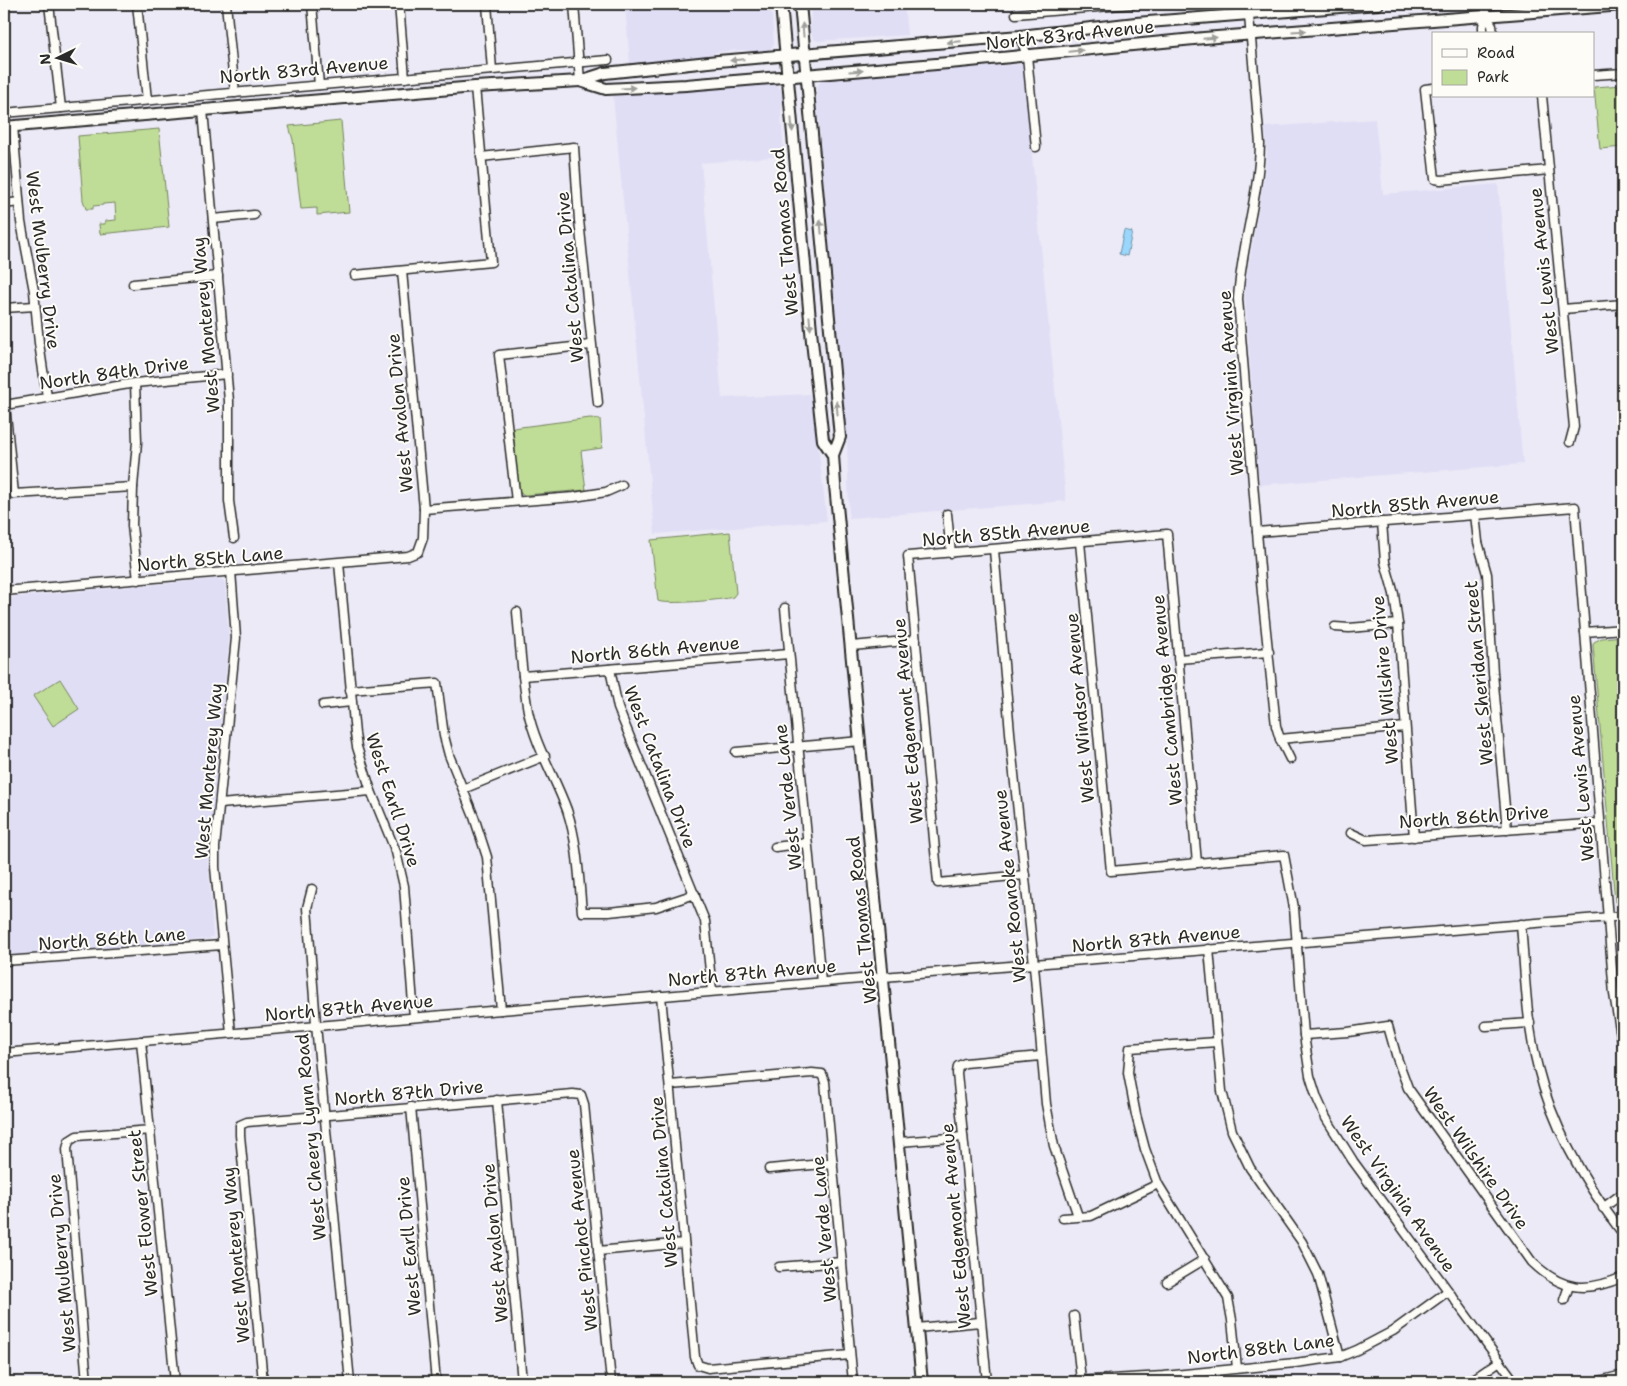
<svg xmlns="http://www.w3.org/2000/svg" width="1627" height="1386" font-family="'Shantell Sans',sans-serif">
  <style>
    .built { fill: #e0def5 }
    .green { fill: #bfdd96; stroke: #758460 }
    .water { fill: #9bd7fc; stroke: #6e92a8 }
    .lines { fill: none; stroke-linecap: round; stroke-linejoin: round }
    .minor-casing { stroke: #2b2b2b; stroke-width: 11 }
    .major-casing { stroke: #2b2b2b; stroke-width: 14 }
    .minor { stroke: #fdfcf7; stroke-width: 8 }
    .major { stroke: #fdfcf7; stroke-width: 10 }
    .oneway { fill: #9e9e9b }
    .labels { text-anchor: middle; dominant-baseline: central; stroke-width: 4; stroke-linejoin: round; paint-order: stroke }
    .street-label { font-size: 18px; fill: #2b2b2b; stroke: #fdfcf7 }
  </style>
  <rect width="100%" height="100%" fill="#eceaf6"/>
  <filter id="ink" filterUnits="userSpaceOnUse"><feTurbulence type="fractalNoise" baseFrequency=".02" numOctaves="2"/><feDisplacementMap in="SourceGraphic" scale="10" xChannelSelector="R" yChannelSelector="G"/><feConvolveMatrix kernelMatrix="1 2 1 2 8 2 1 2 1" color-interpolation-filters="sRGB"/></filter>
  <g filter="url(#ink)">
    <g class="built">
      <polygon points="625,4 771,4 774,43 772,47 766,52 740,50 717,52 706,56 630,64"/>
      <polygon points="811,4 904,4 907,35 818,41 814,39 810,32"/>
      <polygon points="1023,64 1066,501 849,518 847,440 830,265 816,89 817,86 821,81 825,79"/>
      <polygon points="771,84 776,84 783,91 783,99 781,115 784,156 701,163 722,398 812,394 827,521 655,534 613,96"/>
      <polygon points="1375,119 1383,194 1498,184 1523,464 1259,485 1245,296 1246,280 1265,173 1267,151 1265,127"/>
      <polygon points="219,579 223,580 225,584 229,640 208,857 213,936 208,939 62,952 4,955 4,598"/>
    </g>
    <g class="green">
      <polygon points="1623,85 1623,147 1600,149 1594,87"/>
      <polygon points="341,121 349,212 317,215 317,208 301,209 293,140 289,126"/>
      <polygon points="159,129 169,227 100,234 99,224 105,224 105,221 116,220 115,203 103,204 103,205 93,206 93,209 86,209 83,200 78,136"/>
      <polygon points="590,418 600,419 602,448 581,451 586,490 525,495 521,494 518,489 513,428"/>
      <path d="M730,532l6,61 -3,4c-9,3 -68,8 -75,4l-7,-61z"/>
      <polygon points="1623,636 1623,906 1620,907 1615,902 1593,645 1594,642 1602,638"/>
      <polygon points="60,679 79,709 53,726 33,696"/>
    </g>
    <polygon class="water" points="1124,230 1132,232 1127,256 1119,254"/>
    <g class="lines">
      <defs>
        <g id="minor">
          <polyline points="49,4 61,108"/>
          <polyline points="137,4 147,100"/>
          <polyline points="226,4 235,93"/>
          <polyline points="312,4 319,85"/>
          <polyline points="399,4 405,78"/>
          <polyline points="487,4 492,70"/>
          <polyline points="574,4 580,81"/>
          <path d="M1248,4l12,140c-1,53 -19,103 -22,155l24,294 14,133 4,13 10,20"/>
          <polyline points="1016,14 1133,4"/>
          <polyline points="1486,16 1492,25 1493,34"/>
          <polyline points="1483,34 1483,26 1486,16 1486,4"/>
          <polyline points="1020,36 1027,56 1036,147"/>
          <polyline points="1593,75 1623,73"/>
          <polyline points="1433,88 1425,89 1435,179 1441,180 1549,170"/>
          <polyline points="1542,96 1574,427 1570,442"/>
          <polyline points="203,110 229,401 229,501 234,538"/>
          <polyline points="4,113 608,60"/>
          <polyline points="13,126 21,222 34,291 39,343 47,397"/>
          <polyline points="481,157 574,147 579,220 598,403"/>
          <polyline points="4,204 19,202"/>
          <polyline points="213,219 254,215"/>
          <polyline points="355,275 491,262 475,87"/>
          <polyline points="133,284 218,276"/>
          <polyline points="4,308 35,306"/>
          <polyline points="1563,309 1623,304"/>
          <polyline points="135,383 137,442 133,487 132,526 138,580"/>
          <polyline points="133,487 14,494 5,405 135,383 227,374"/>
          <polyline points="516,501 499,355 591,345"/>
          <polyline points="424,509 574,497 606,492 622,485"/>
          <polyline points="947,514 951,553"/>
          <polyline points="1475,514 1478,542 1487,574 1493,673 1507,830"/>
          <polyline points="1382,522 1385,562 1394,594 1398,624 1414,837"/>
          <polyline points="1257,532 1575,507 1614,994 1623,1047"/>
          <polyline points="1080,542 1111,871 1284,855 1294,908 1304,1035 1310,1076 1317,1098 1326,1118 1353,1161 1515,1382"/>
          <polyline points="994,550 1012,755 1033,954 1046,1104 1054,1146 1078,1216"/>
          <polyline points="339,563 355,734 357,747 371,791 396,852 404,886 414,1017"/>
          <polyline points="4,591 408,556 418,552 423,538 424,509 402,271"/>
          <polyline points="785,608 821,982"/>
          <path d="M517,612c3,33 5,66 11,99 7,34 27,66 39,99 11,33 12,69 15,102h27l47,-5 39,-13"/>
          <polyline points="1335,627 1349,628 1398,624"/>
          <polyline points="1585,632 1623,629"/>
          <polyline points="852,646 916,640"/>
          <polyline points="1178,659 1269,652"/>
          <polyline points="610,669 618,708 705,921 712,991"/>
          <polyline points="523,676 789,654"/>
          <polyline points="350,690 437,683 444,736 449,755 474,817 487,857 501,1010"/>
          <polyline points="323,705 351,702"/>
          <polyline points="1280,739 1405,727"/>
          <polyline points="736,752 861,741"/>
          <polyline points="463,789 545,756"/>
          <polyline points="220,804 371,791"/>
          <polyline points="1351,833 1366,840 1600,823"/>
          <polyline points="775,847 807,843"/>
          <polyline points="1025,875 938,883 908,556 1167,534 1197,863"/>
          <polyline points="312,889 307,908 317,1036 350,1382"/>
          <path d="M1521,924c4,48 5,98 17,144 15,61 48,117 85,166"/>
          <polyline points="1209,949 1222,1091 1232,1131 1250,1168 1302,1242 1318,1274 1340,1357"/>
          <polyline points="4,961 222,945"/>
          <polyline points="661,996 695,1357 698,1365 708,1368 850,1355"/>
          <polyline points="1486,1026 1530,1023"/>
          <polyline points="231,1033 215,867 215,847 236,638 231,571"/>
          <path d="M1304,1035l44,-3 40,-6 9,32 11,30 124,174c30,29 54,31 91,15"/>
          <polyline points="141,1041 175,1382"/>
          <polyline points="1217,1042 1130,1048 1128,1073 1136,1115 1145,1149 1158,1184 1228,1298 1232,1320 1237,1368"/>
          <polyline points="4,1053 1034,964 1623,916"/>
          <polyline points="670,1085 812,1073 822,1074 825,1082 853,1382"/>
          <polyline points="497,1100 522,1382"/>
          <polyline points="411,1107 436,1382"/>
          <polyline points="899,1142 963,1137"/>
          <polyline points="769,1169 833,1163"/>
          <polyline points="1603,1208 1623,1193"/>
          <polyline points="1063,1218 1091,1216 1158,1184"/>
          <polyline points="598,1251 684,1243"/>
          <polyline points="779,1267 842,1262"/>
          <polyline points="1167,1282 1205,1259"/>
          <polyline points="1564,1300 1569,1286"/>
          <polyline points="1074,1316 1081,1380"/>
          <polyline points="917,1328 980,1322"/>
          <polyline points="87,1382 67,1149 69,1141 77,1136 151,1130"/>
          <polyline points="263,1382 240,1135 240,1125 247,1122 573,1094 581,1095 584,1104 611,1382"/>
          <polyline points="987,1382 957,1073 958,1066 965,1063 1041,1056"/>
          <polyline points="1059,1382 1164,1376 1295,1363 1340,1357 1357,1350 1393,1331 1448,1291"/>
          <polyline points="1469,1382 1500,1361"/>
          <polyline points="1595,1382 1623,1375"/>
        </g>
        <g id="major">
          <polyline points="781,4 812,341 823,440 833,455"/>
          <polyline points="800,4 840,437 833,455 835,485 922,1382"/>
          <polyline points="580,81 606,89 686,85 960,62 1204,38 1623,5"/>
          <polyline points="4,127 475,87 580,81 605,73 718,61 1020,36 1136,23 1378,4"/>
        </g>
      </defs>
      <use href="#minor" class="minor-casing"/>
      <use href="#major" class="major-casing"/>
      <use href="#minor" class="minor"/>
      <use href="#major" class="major"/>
    </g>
    <defs><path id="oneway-solid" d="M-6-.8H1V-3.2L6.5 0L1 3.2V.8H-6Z" transform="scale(1.25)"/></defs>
    <g class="oneway">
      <use href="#oneway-solid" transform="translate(803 30) rotate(-95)"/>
      <use href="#oneway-solid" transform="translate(1299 31) rotate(-4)"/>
      <use href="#oneway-solid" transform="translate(1210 38) rotate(-5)"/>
      <use href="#oneway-solid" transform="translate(954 42) rotate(175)"/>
      <use href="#oneway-solid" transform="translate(1076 51) rotate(-6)"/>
      <use href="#oneway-solid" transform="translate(737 60) rotate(175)"/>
      <use href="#oneway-solid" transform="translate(856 71) rotate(-4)"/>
      <use href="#oneway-solid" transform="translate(628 88) rotate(-3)"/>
      <use href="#oneway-solid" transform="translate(792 125) rotate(85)"/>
      <use href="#oneway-solid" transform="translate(821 227) rotate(-95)"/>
      <use href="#oneway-solid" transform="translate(810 323) rotate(85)"/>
      <use href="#oneway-solid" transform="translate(837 408) rotate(-95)"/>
    </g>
  </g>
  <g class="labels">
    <g class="street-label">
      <text transform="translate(1070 35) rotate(-6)">North 83rd Avenue</text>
      <text transform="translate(304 70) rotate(-5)">North 83rd Avenue</text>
      <text transform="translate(785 232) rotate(-95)">West Thomas Road</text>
      <text transform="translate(43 260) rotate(83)">West Mulberry Drive</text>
      <text transform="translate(1544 271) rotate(-96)">West Lewis Avenue</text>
      <text transform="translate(570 277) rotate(-95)">West Catalina Drive</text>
      <text transform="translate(206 325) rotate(-95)">West Monterey Way</text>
      <text transform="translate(114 373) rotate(-8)">North 84th Drive</text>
      <text transform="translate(1231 383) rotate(-94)">West Virginia Avenue</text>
      <text transform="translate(400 413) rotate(-95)">West Avalon Drive</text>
      <text transform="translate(1415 504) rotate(-5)">North 85th Avenue</text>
      <text transform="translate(1006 533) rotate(-5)">North 85th Avenue</text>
      <text transform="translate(210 559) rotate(-5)">North 85th Lane</text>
      <text transform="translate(655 650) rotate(-5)">North 86th Avenue</text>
      <text transform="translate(1479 673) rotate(-95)">West Sheridan Street</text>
      <text transform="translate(1385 680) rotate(-95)">West Wilshire Drive</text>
      <text transform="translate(1167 700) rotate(-95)">West Cambridge Avenue</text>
      <text transform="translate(1080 708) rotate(-95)">West Windsor Avenue</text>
      <text transform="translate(908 721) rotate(-95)">West Edgemont Avenue</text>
      <text transform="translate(660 767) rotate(69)">West Catalina Drive</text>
      <text transform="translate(209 771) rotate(-85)">West Monterey Way</text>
      <text transform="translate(1581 778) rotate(-95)">West Lewis Avenue</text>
      <text transform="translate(788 797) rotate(-96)">West Verde Lane</text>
      <text transform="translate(393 800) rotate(72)">West Earll Drive</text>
      <text transform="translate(1474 817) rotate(-4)">North 86th Drive</text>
      <text transform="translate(1010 886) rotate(-96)">West Roanoke Avenue</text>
      <text transform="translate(862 920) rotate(-96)">West Thomas Road</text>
      <text transform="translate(112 939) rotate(-4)">North 86th Lane</text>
      <text transform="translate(1156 939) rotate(-5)">North 87th Avenue</text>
      <text transform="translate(752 973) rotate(-5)">North 87th Avenue</text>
      <text transform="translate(349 1008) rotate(-5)">North 87th Avenue</text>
      <text transform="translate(409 1093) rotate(-5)">North 87th Drive</text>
      <text transform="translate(311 1137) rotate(-95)">West Cheery Lynn Road</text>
      <text transform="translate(1476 1158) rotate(55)">West Wilshire Drive</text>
      <text transform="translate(664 1182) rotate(-95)">West Catalina Drive</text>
      <text transform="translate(1398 1194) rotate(55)">West Virginia Avenue</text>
      <text transform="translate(143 1213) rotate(-96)">West Flower Street</text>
      <text transform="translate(956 1226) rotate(-95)">West Edgemont Avenue</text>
      <text transform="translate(824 1229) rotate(-95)">West Verde Lane</text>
      <text transform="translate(582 1240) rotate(-96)">West Pinchot Avenue</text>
      <text transform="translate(495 1243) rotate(-95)">West Avalon Drive</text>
      <text transform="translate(409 1246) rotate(-95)">West Earll Drive</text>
      <text transform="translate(236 1255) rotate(-95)">West Monterey Way</text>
      <text transform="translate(62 1263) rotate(-95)">West Mulberry Drive</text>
      <text transform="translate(1261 1349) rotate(-7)">North 88th Lane</text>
    </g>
  </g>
  <rect width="1627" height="1386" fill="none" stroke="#fdfcf7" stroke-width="20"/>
  <rect x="10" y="10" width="1607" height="1366" fill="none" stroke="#2b2b2b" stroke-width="2" filter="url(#ink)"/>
  <rect x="1432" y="32" width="162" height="65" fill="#fdfcf7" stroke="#a9a8a5"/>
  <rect x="1442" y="49" width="25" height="8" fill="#fdfcf7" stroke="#a9a8a5"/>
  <text x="1477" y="58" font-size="15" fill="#2b2b2b">Road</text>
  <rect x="1442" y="70" width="25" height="15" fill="#bfdd96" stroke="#a9a8a5"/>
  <text x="1477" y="82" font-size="15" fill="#2b2b2b">Park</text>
  <g transform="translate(58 58) rotate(265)" stroke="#fdfcf7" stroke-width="4" paint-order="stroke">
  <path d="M0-4L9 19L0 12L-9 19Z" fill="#2b2b2b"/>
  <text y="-8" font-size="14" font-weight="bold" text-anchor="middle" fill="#2b2b2b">N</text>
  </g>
</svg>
